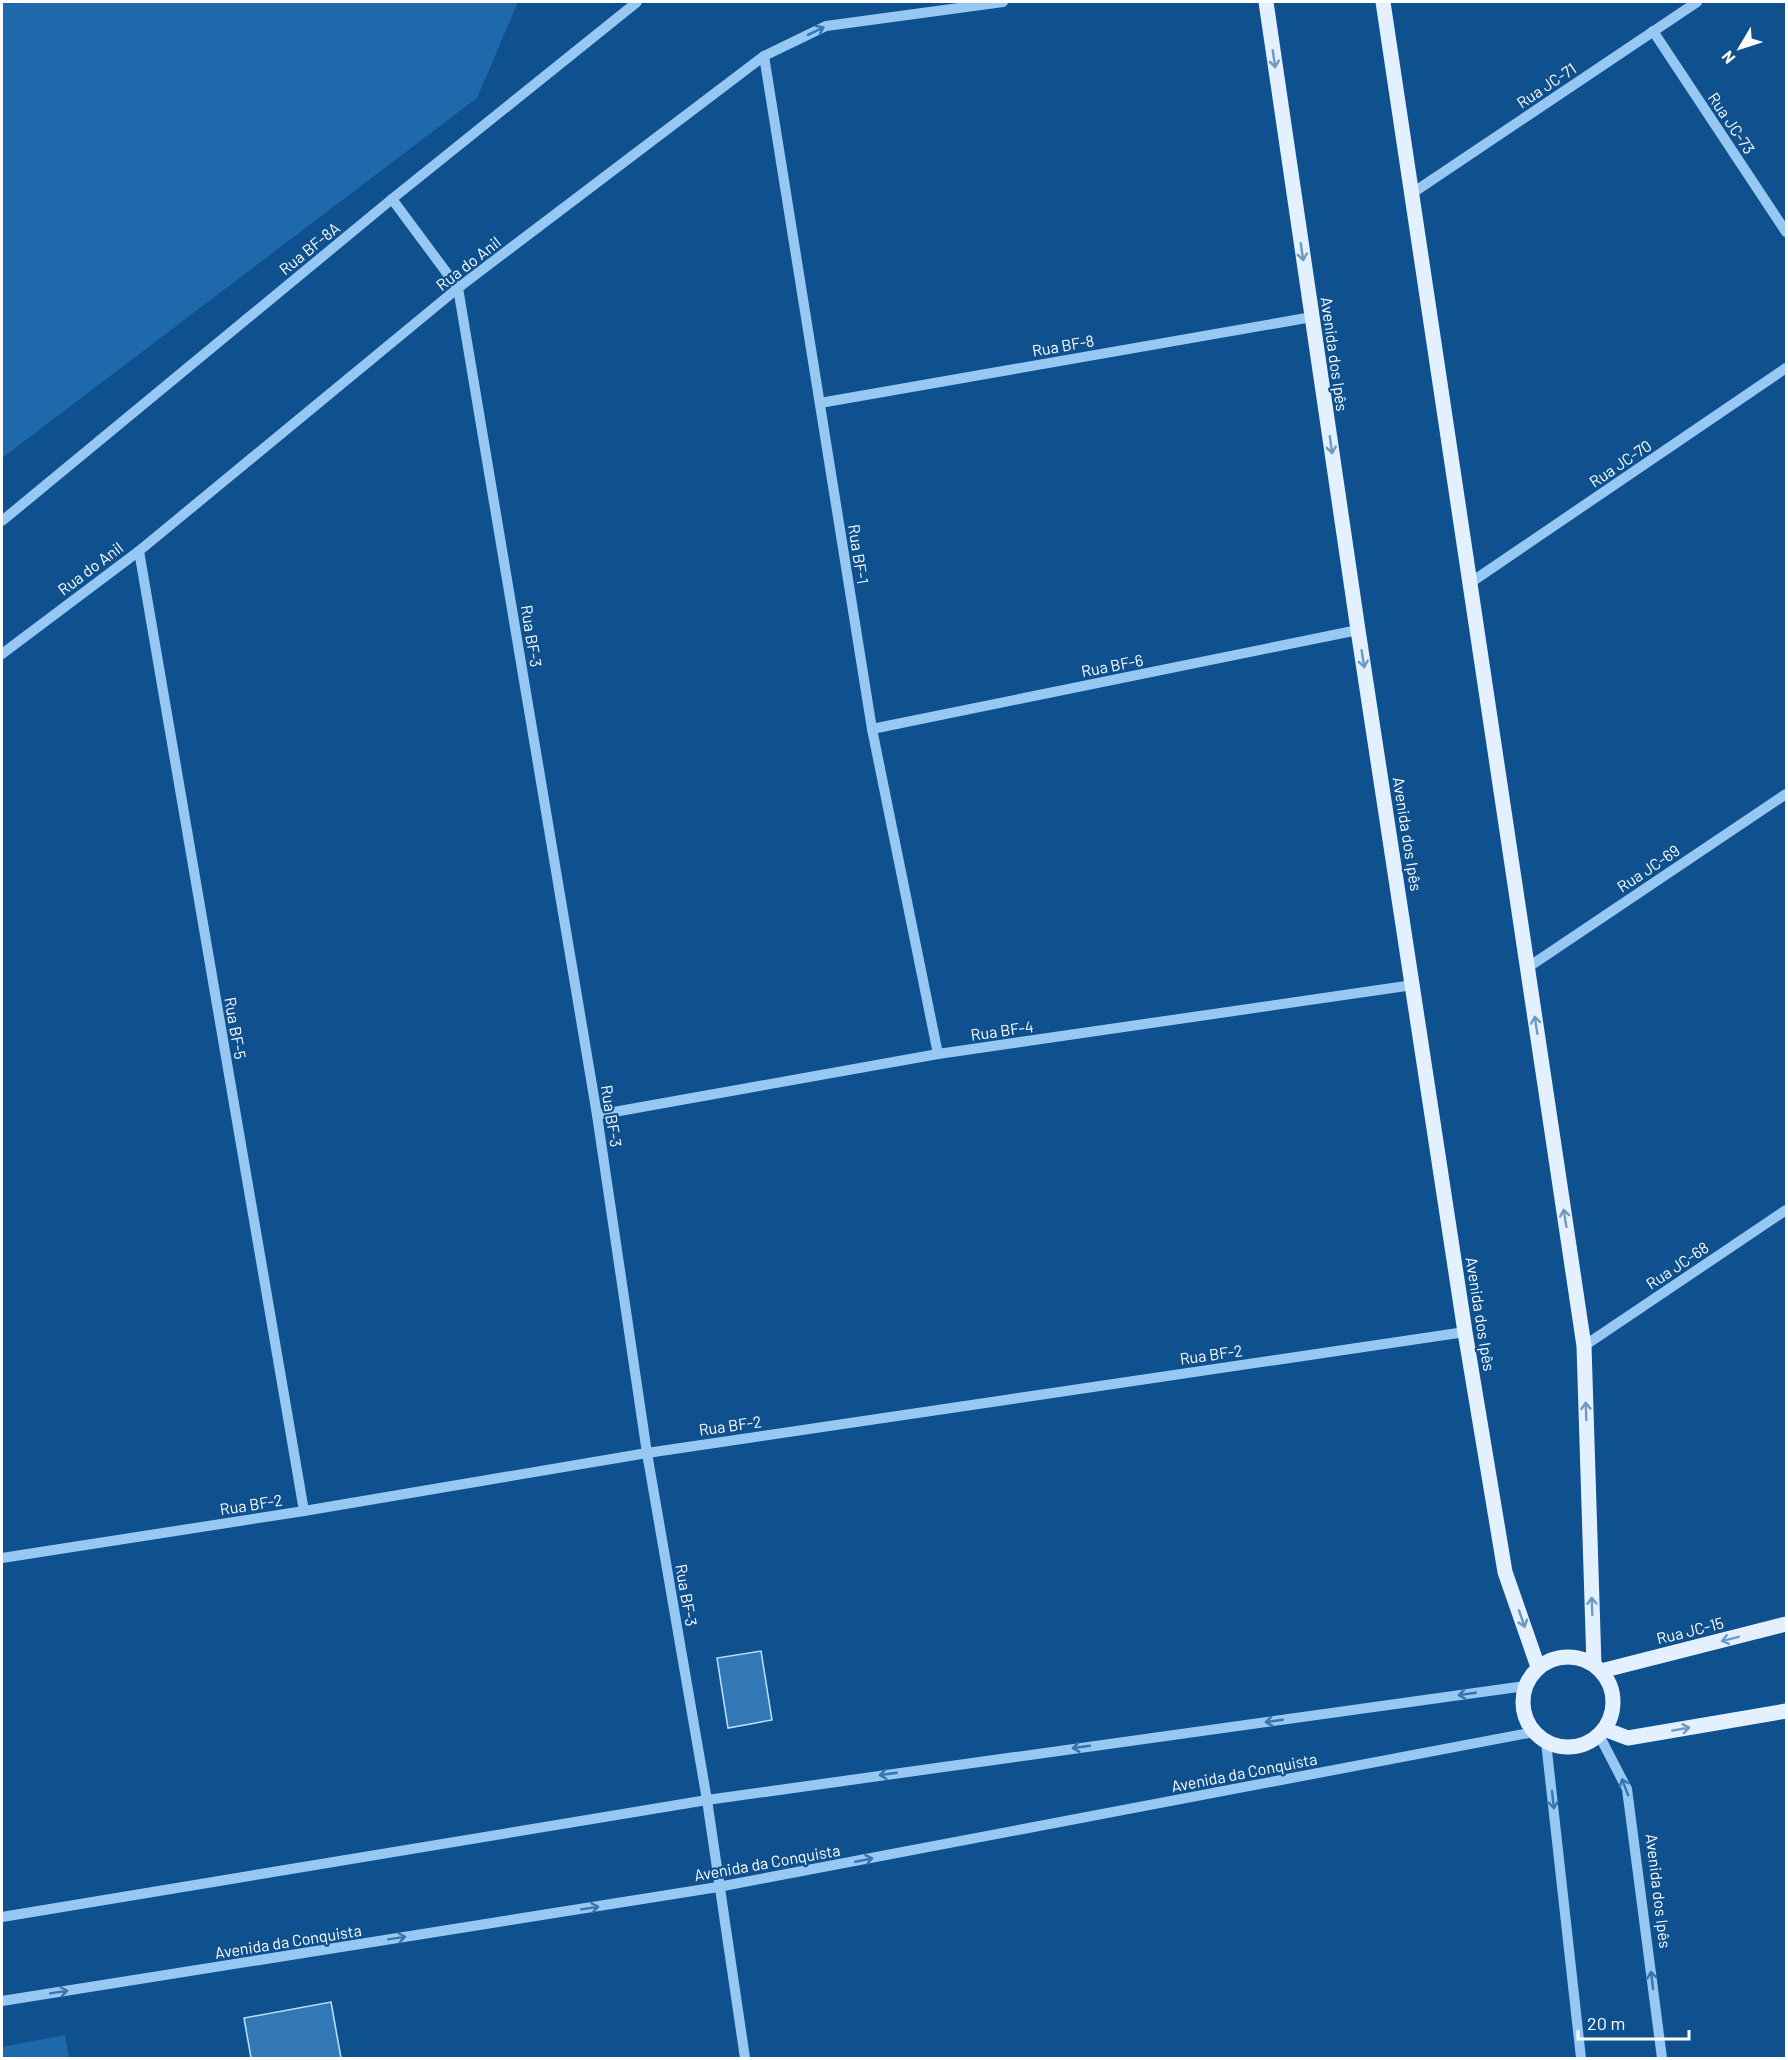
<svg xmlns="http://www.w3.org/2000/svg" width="1788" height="2060" font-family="Barlow,sans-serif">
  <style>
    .green { fill: #1d69ac }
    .building { fill: #3378b6; stroke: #bee0fe; stroke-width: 1.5 }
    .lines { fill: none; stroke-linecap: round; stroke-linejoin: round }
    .minor { stroke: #97c8f3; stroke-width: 10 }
    .major { stroke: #e3f0ff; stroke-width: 15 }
    .oneway { stroke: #3875ac }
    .oneway2 { stroke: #6e99c1 }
    .labels { text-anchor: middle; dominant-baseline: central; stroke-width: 4.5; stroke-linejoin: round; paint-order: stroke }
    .street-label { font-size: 16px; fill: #fff; stroke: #0f518e }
  </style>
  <rect width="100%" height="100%" fill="#0f518e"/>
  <g class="green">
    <polygon points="2,2 518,2 477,98 2,458"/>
    <polygon points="65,2035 69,2058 2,2058 2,2047"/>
  </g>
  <g class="building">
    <polygon points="761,1651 772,1720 728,1728 717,1658"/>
    <polygon points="331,2002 341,2058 251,2058 244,2018"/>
  </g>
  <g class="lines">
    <g class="minor">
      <polyline points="1653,31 1786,232"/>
      <polyline points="764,56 872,729 938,1054"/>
      <polyline points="1411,194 1697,2"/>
      <polyline points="392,199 458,288 597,1115 647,1453 707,1800 745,2058"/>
      <polyline points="820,403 1312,317"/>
      <polyline points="2,521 392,199 637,2"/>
      <polyline points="139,551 304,1511"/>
      <polyline points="1470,583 1786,368"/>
      <polyline points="2,654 139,551 458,288 764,56 826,26 1003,2"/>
      <polyline points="872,729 1358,630"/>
      <polyline points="1527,968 1786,794"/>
      <polyline points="597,1115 938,1054 1413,985"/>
      <polyline points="1584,1346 1786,1210"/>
      <polyline points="2,1558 304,1511 647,1453 1465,1332"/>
      <polyline points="1599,1735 1627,1789 1662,2058"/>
      <polyline points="1546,1742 1581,2058"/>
      <polyline points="2,1917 707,1800 1525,1686"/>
      <polyline points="2,2001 718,1887 1534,1732"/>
    </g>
    <g class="major">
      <polyline points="1266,2 1358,630 1465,1332 1505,1572 1538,1667"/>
      <polyline points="1383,2 1584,1346 1594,1665"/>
      <circle cx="1568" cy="1702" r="45"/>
      <polyline points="1601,1671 1786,1624"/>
      <polyline points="1604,1729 1628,1738 1786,1711"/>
    </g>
  </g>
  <defs><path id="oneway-shaft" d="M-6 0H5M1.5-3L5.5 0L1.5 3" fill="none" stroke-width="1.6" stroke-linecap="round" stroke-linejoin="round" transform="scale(1.5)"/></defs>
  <g class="oneway">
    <use href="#oneway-shaft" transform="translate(816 31) rotate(-26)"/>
    <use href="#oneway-shaft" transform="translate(1467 1694) rotate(172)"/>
    <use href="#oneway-shaft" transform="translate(1274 1721) rotate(172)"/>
    <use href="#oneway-shaft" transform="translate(1081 1747) rotate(172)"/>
    <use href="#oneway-shaft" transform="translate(888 1774) rotate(172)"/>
    <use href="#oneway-shaft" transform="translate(1625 1787) rotate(-111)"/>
    <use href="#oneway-shaft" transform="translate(1553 1800) rotate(84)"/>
    <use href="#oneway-shaft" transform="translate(864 1860) rotate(-11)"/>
    <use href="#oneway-shaft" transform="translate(590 1908) rotate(-9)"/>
    <use href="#oneway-shaft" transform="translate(397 1938) rotate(-9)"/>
    <use href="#oneway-shaft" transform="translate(1652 1980) rotate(-97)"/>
    <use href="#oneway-shaft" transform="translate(59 1992) rotate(-9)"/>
  </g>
  <g class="oneway2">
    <use href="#oneway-shaft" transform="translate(1274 59) rotate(82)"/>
    <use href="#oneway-shaft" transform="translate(1302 252) rotate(82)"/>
    <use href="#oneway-shaft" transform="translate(1331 445) rotate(82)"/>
    <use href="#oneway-shaft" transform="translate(1363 659) rotate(81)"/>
    <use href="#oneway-shaft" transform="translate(1536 1025) rotate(-99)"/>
    <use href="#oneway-shaft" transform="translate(1565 1218) rotate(-99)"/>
    <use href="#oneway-shaft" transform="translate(1586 1411) rotate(-92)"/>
    <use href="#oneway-shaft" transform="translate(1592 1606) rotate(-92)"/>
    <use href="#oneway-shaft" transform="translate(1522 1619) rotate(71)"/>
    <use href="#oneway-shaft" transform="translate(1730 1639) rotate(166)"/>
    <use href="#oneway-shaft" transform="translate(1681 1729) rotate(-10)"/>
  </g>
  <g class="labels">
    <g class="street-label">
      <text transform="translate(1546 85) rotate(-34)">Rua JC-71</text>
      <text transform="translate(1732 123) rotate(56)">Rua JC-73</text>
      <text transform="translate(309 248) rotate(-39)">Rua BF-8A</text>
      <text transform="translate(468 263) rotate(-38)">Rua do Anil</text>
      <text transform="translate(1063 345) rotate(-10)">Rua BF-8</text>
      <text transform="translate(1335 354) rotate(82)">Avenida dos Ipês</text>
      <text transform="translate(1620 463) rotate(-34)">Rua JC-70</text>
      <text transform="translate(859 554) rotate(81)">Rua BF-1</text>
      <text transform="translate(90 568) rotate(-37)">Rua do Anil</text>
      <text transform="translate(532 636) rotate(81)">Rua BF-3</text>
      <text transform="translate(1112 665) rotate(-11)">Rua BF-6</text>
      <text transform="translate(1408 834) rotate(81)">Avenida dos Ipês</text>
      <text transform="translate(1648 868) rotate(-34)">Rua JC-69</text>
      <text transform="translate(236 1028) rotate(80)">Rua BF-5</text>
      <text transform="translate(1002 1030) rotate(-8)">Rua BF-4</text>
      <text transform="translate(612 1116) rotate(81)">Rua BF-3</text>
      <text transform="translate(1677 1265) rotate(-34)">Rua JC-68</text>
      <text transform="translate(1481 1314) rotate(81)">Avenida dos Ipês</text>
      <text transform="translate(1211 1354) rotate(-8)">Rua BF-2</text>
      <text transform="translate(730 1425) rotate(-8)">Rua BF-2</text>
      <text transform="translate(251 1504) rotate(-9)">Rua BF-2</text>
      <text transform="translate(687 1595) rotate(80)">Rua BF-3</text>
      <text transform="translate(1690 1630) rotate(-14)">Rua JC-15</text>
      <text transform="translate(1244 1772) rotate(-11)">Avenida da Conquista</text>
      <text transform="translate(767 1862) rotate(-10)">Avenida da Conquista</text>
      <text transform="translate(1659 1891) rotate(83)">Avenida dos Ipês</text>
      <text transform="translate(288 1941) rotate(-9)">Avenida da Conquista</text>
    </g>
  </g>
  <rect width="1788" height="2060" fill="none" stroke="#ffffff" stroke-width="6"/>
  <g transform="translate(1740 48) rotate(231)" stroke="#0f518e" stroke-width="4.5" paint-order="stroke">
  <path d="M0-4.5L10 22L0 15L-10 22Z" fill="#ffffff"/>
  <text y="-9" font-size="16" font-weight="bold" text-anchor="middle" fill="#ffffff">N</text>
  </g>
  <path d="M1578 2030v9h111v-9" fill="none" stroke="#ffffff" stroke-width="3"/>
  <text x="1587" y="2030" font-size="18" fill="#ffffff" stroke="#0f518e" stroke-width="4.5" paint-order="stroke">20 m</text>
</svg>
